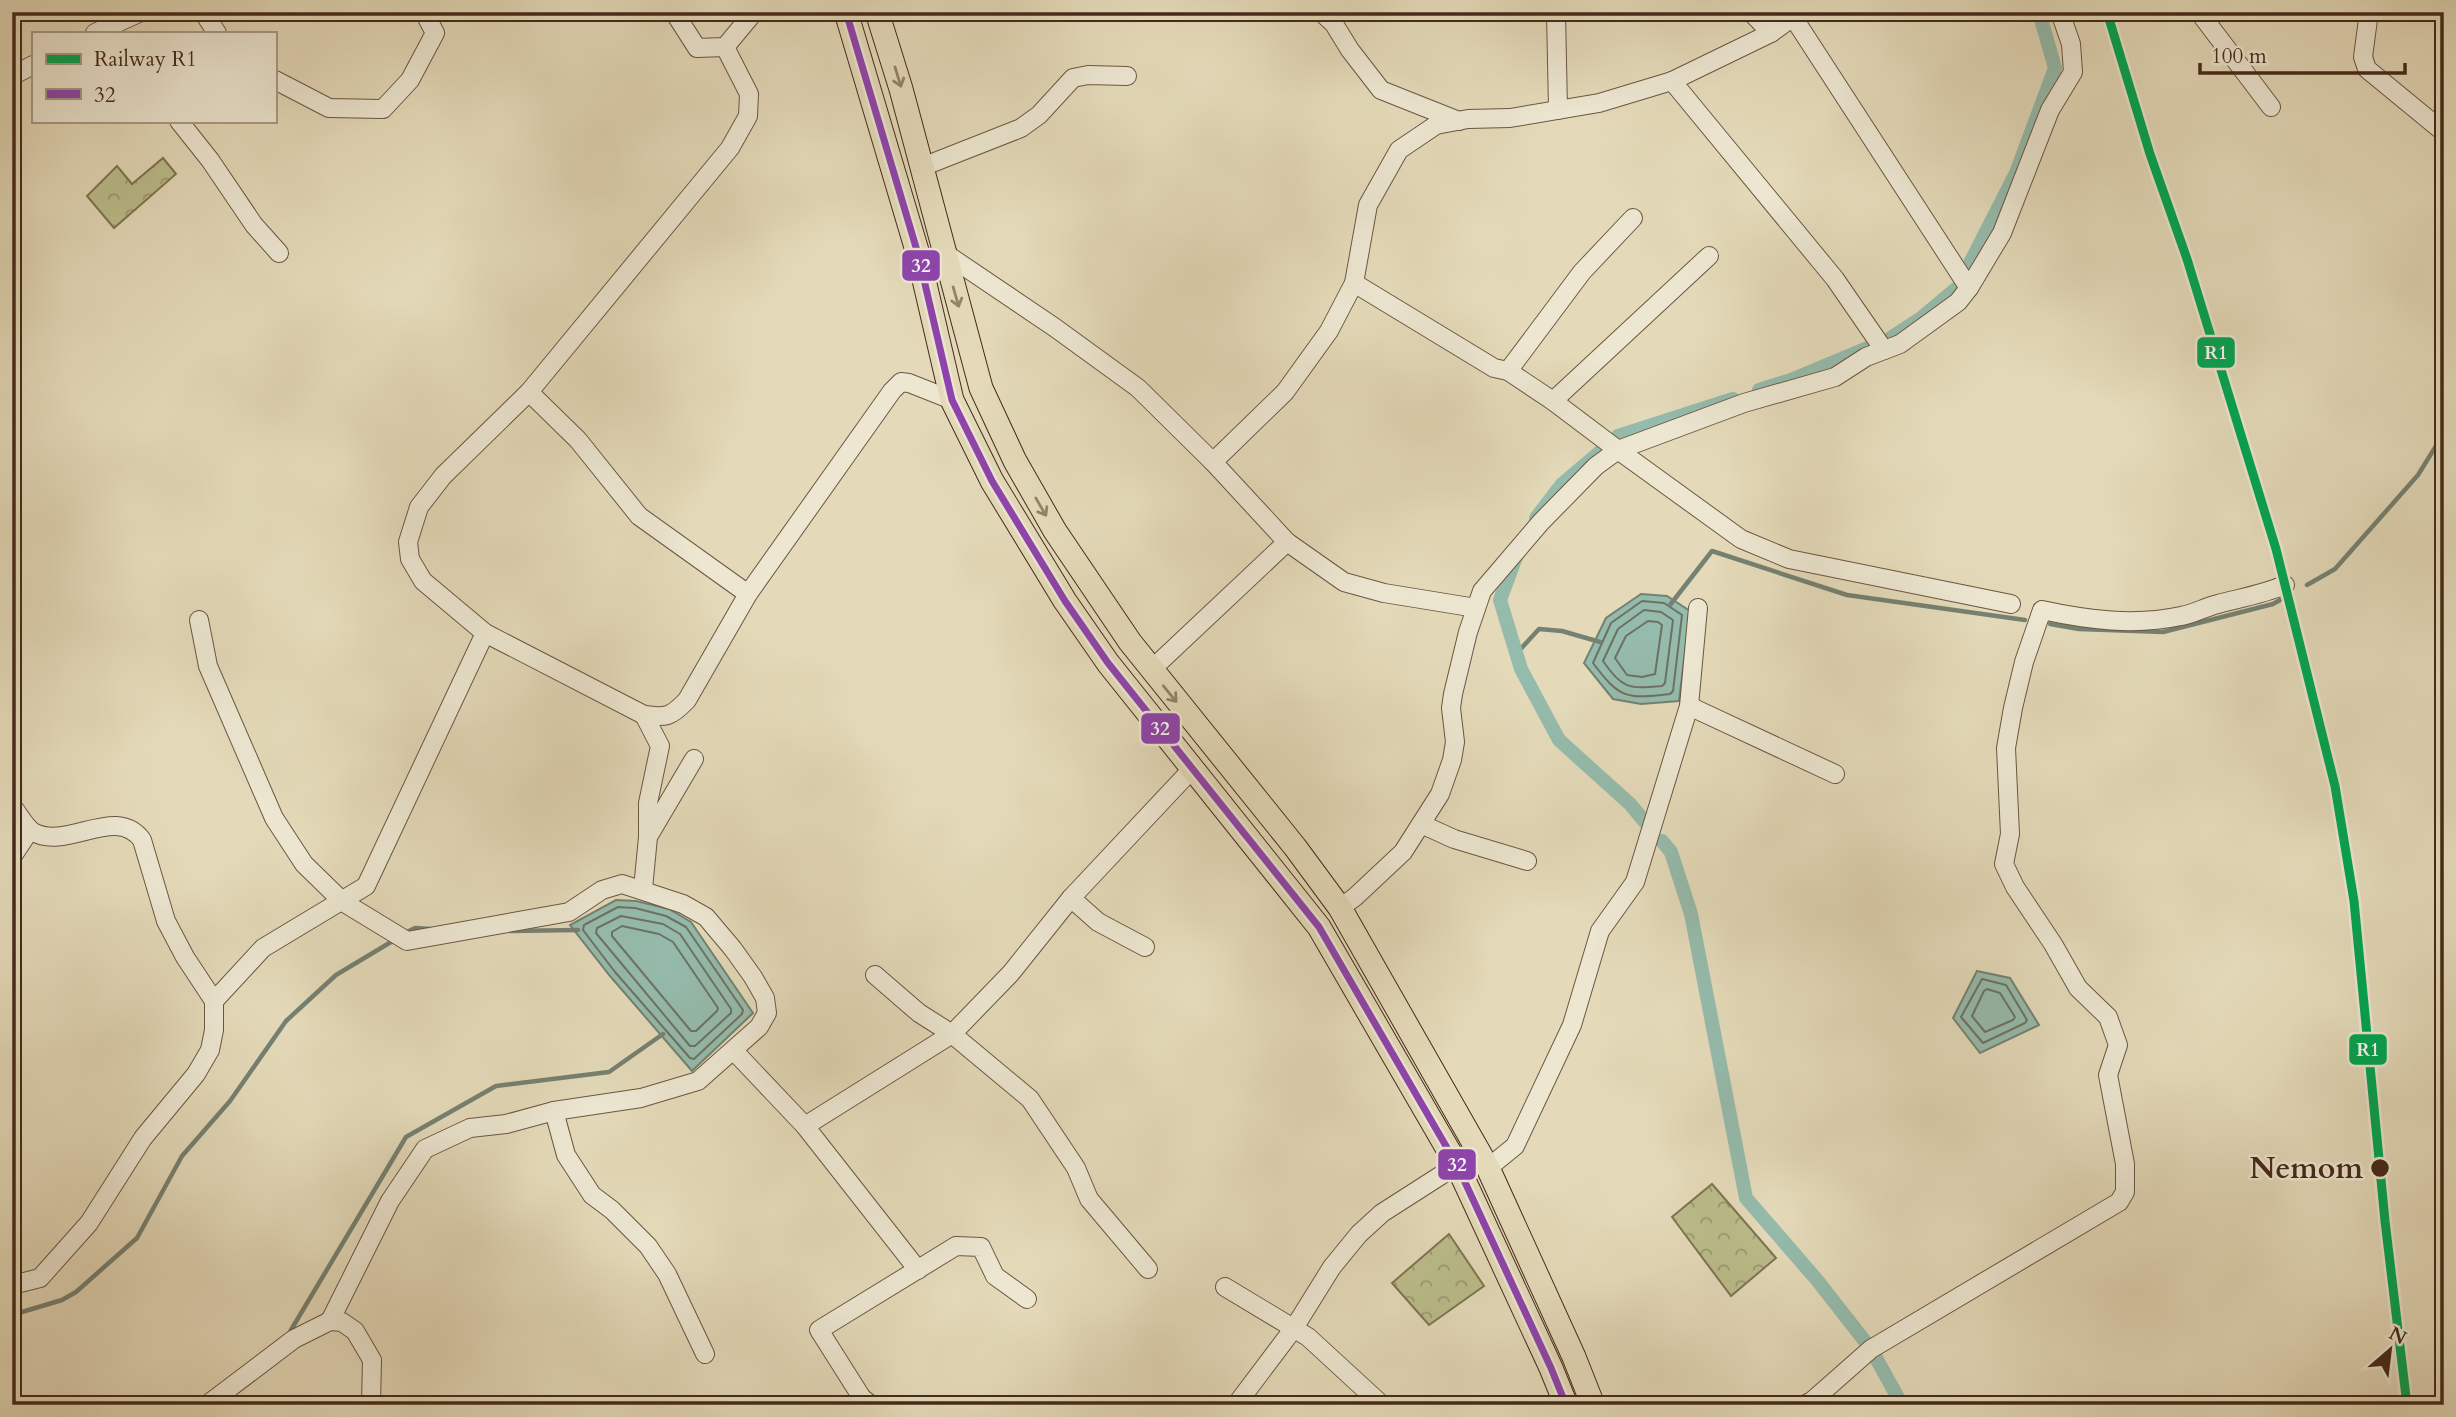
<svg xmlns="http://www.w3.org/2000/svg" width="2456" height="1417" font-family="Cardo,serif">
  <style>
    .park { fill: url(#park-crowns); stroke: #807452; stroke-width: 2 }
    .water { fill: #95bbac; stroke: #758172; stroke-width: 2 }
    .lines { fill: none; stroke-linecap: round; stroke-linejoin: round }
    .shore { stroke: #6c7263; stroke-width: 2 }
    .stream { stroke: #758172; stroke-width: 4.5 }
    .canal { stroke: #95bbac; stroke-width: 14 }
    .minor-casing { stroke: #6c5642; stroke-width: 20 }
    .major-casing { stroke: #442a1a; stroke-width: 25 }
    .minor { stroke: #ede7d2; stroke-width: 18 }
    .major { stroke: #e4dab9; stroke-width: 23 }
    .bus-1-casing { stroke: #ede7d2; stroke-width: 12 }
    .bus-1 { stroke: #8e44ad; stroke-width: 7 }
    .rail-1-casing { stroke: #ede7d2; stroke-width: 14 }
    .rail-1 { stroke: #00a651; stroke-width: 9 }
    .oneway { stroke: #94826a }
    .stop-dot { fill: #442a1a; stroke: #ede7d2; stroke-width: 2.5 }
    .labels { text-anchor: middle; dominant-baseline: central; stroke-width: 5; stroke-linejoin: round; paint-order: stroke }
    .stop-label { font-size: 30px; font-weight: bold; fill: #442a1a; stroke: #ede7d2; text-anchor: end }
    .line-badge { stroke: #ede7d2; stroke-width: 2.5 }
    .badge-label { font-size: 19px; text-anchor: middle; font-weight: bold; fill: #fff }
  </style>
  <defs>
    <pattern id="park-crowns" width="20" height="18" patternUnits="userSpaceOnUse" patternTransform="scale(1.75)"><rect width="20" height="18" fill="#bbbd8b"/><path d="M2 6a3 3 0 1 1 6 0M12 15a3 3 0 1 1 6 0" fill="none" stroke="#9a9a71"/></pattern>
  </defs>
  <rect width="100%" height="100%" fill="#e4dab9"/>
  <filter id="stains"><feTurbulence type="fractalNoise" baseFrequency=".00286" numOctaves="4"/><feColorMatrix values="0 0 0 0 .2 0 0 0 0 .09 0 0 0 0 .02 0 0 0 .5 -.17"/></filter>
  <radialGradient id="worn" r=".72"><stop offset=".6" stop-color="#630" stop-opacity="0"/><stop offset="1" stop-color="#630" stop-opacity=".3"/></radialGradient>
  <g class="park">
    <polygon points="163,158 176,174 114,228 87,196 117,166 132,184"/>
    <polygon points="1712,1184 1776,1258 1731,1296 1672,1217"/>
    <polygon points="1449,1234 1484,1286 1429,1325 1392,1283"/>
  </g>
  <g class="water">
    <polygon points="1641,594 1667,596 1690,611 1679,701 1641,704 1613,699 1584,663 1606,618"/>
    <polygon points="616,900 636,901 669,909 691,922 753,1013 692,1071 610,976 570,925"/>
    <polygon points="1977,971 2010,978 2039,1025 1980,1053 1953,1018"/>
  </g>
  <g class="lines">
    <g class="shore">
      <path d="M1642,601l22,2 18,12 -9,76 -3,3c-44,5 -50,5 -77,-31l18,-40z"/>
      <path d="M1644,610l17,2 12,8 -8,63 -3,3c-34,3 -39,3 -59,-25l15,-32z"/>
      <polygon points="1648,621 1658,622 1662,625 1655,674 1642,677 1627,675 1615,658 1626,636"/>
      <polygon points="618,907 635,908 666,916 686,927 743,1010 742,1014 694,1059 690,1058 615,972 583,930 584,925"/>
      <polygon points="621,916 663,924 680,934 731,1009 731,1013 695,1046 690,1046 596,933 597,928"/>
      <polygon points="622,926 659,934 673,942 718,1008 717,1011 696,1031 691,1031 612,936 612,932"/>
      <polygon points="1982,979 2006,985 2027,1020 2025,1023 1983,1043 1961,1017"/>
      <polygon points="1987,989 2000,993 2015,1017 2013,1020 1985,1032 1972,1016 1984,991"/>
    </g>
    <g class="stream">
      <polyline points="2307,585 2335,569 2418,475 2444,433"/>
      <polyline points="1670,605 1712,551 1847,595 2025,620"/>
      <polyline points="2050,624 2079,629 2163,632 2273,604 2280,600"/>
      <polyline points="1516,654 1539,629 1562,631 1600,642"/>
      <polyline points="510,931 578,930"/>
      <polyline points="403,934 415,928 431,929"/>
      <polyline points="12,1315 62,1300 76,1292 137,1238 182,1156 230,1101 286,1021 336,975 396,939"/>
      <polyline points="291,1330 406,1137 496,1086 609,1072 663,1034"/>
    </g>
    <g class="canal">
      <polyline points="1969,265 2016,173 2055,68 2039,12"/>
      <polyline points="1889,339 1921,318 1958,287"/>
      <polyline points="1759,390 1791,380 1870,347"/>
      <polyline points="1618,436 1733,399"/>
      <polyline points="1536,518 1562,484 1601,451"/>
      <polyline points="1517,554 1500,600 1521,669 1559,740 1630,804 1645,822"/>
      <polyline points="1662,841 1671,852 1691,914 1746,1198 1817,1280 1871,1349 1902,1405"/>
    </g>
    <defs>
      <g id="minor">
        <polyline points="203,12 217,33"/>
        <polyline points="674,12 697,48 725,47 754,12"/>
        <polyline points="1321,12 1334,24 1350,50 1381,90 1459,121"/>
        <polyline points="1556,12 1558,110"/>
        <polyline points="1751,12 1771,33"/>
        <polyline points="2199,12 2271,107"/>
        <polyline points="2369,12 2363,57 2367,69 2440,129"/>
        <polyline points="1793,17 1969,288"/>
        <polyline points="95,33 141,12"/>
        <path d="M725,47l24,47 -1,22 -18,32 -201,244 -86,84 -24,31 -11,35 2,17 13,22 62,52 159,82c22,3 27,2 43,-15l61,-106 144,-203 9,-9 8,1 43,17"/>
        <polyline points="12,76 33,65"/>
        <polyline points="275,80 329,108 383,109 410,80 435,33 424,12"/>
        <polyline points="1672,81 1835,279 1884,350"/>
        <polyline points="179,121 210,160 254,225 279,253"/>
        <polyline points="922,167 1021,128 1039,115 1073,78 1088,75 1127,76"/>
        <polyline points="943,252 1054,327 1138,388 1213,462 1287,542 1344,582 1384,593 1476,608"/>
        <polyline points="1354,283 1494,368 1508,371 1553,401 1618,450 1741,539 1789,559 2011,604"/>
        <polyline points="1508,371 1582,272 1633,218"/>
        <polyline points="529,392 578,440 639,516 748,594"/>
        <polyline points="1553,401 1709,256"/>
        <polyline points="1213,462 1285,392 1329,331 1354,283 1368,205 1399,150 1436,125 1468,119 1510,118 1599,103 1672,81 1771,33 1800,12"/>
        <polyline points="199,620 208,666 274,818 304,864 343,902 407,941 569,912 602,890 622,884 683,904 706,917 733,949 753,977 765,998 767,1013 759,1027 698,1081 641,1098 554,1111 506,1124 470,1128 425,1149 390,1201 330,1321"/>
        <polyline points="1151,670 1287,542"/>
        <polyline points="1689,706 1835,774"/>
        <polyline points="644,715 660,746 648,803 648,837"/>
        <path d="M12,806c7,8 13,21 21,26 34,19 83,-28 109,8l24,81 19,36 29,44"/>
        <polyline points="1421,824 1454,839 1527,861"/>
        <polyline points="12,857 30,830"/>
        <polyline points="643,889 648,837 694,759"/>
        <polyline points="1071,898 1098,922 1145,947"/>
        <polyline points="1340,908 1355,897 1403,852 1440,794 1452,760 1455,742 1451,708 1453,694 1468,632 1482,591 1541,522 1596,466 1618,450 1744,403 1835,377 1866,357 1900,344 1958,302 1969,288 2002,233 2050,110 2073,72 2071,44 2060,12"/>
        <polyline points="875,975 919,1013 952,1034 1030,1099 1076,1168 1089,1199 1148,1269"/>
        <polyline points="734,1051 805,1126 952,1034 1011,973 1071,898 1193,768"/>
        <polyline points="554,1111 566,1155 592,1195 612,1210 648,1246 667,1274 705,1354"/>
        <polyline points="805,1126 918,1270"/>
        <polyline points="1488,1168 1515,1146 1572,1025 1600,931 1635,882 1689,706 1698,608"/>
        <polyline points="12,1285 40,1278 89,1223 143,1138 196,1074 210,1050 214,1030 214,1001 263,948 366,886 485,633"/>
        <polyline points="1225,1287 1308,1337 1382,1405"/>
        <polyline points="121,1405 133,1405"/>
        <polyline points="207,1405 294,1339 330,1321 342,1322 355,1331 372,1360 371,1405"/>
        <polyline points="871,1405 862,1398 819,1330 956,1246 981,1247 995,1276 1027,1299"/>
        <polyline points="1236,1405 1294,1328 1332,1267 1359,1234 1382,1213 1457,1165"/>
        <path d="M1804,1405l8,-4 59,-52 248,-147 6,-10v-28l-17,-89 10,-30 -10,-28 -30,-29 -25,-44 -38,-57 -11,-23 6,-30 -4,-86 7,-40 11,-46 18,-52c46,10 93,16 139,6 13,-2 24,-9 37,-12 23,-6 45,-10 67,-19"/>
      </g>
      <g id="major">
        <polyline points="846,12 918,254 952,400 992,481 1065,601 1108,663 1319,927 1457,1165 1551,1368 1566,1405"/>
        <polyline points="877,12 901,89 981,388 1015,461 1055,531 1130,642 1295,847 1340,908 1488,1168 1574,1357 1593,1405"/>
      </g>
    </defs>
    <use href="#minor" class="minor-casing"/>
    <use href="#major" class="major-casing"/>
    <use href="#minor" class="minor"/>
    <use href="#major" class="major"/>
    <defs>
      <polyline id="bus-1" points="846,12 918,254 952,400 992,481 1065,601 1108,663 1319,927 1457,1165 1551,1368 1566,1405"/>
    </defs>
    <use href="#bus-1" class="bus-1-casing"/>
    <use href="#bus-1" class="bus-1"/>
    <defs>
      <polyline id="rail-1" points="2107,12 2150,154 2187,259 2276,549 2335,786 2354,901 2385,1221 2407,1405"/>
    </defs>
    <use href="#rail-1" class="rail-1-casing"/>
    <use href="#rail-1" class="rail-1"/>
  </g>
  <defs><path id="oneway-shaft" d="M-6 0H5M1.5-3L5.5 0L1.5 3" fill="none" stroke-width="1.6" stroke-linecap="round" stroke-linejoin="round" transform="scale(1.75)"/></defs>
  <g class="oneway">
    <use href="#oneway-shaft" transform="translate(898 77) rotate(73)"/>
    <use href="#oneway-shaft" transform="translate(956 297) rotate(74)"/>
    <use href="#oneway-shaft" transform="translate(1041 507) rotate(60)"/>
    <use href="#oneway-shaft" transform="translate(1170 694) rotate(51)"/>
  </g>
  <circle class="stop-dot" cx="2380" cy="1168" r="10"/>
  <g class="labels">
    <g class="stop-label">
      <text x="2363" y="1168">Nemom</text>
    </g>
  </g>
  <g class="line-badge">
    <rect x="901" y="249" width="40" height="33" rx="7" fill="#8e44ad"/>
    <rect x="2196" y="336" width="40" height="33" rx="7" fill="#00a651"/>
    <rect x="1140" y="712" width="41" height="33" rx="7" fill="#8e44ad"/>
    <rect x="2348" y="1033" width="40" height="33" rx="7" fill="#00a651"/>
    <rect x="1437" y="1148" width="40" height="33" rx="7" fill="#8e44ad"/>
  </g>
  <g class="badge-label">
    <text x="921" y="272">32</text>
    <text x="2216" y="359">R1</text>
    <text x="1160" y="735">32</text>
    <text x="2368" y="1056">R1</text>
    <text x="1457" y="1171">32</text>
  </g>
  <rect width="2456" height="1417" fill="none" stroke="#e4dab9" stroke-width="42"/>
  <rect x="14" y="14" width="2428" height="1389" fill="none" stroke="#442a1a" stroke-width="3.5"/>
  <rect x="21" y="21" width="2414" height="1375" fill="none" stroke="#442a1a" stroke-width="2"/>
  <rect x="32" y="32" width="245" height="91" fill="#ede7d2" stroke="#a99b88" stroke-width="2"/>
  <rect x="46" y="54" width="35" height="10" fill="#00a651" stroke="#a99b88" stroke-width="2"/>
  <text x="94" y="66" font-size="21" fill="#442a1a">Railway R1</text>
  <rect x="46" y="89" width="35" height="10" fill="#8e44ad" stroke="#a99b88" stroke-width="2"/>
  <text x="94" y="102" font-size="21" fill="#442a1a">32</text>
  <g transform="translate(2390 1350) rotate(28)" stroke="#ede7d2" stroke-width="5" paint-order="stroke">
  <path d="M0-5L12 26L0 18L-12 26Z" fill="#442a1a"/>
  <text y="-10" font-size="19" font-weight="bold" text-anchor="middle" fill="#442a1a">N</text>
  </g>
  <path d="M2200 63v10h205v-10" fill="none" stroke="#442a1a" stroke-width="3.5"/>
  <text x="2211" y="63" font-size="21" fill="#442a1a" stroke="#ede7d2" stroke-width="5" paint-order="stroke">100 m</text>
  <rect width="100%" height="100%" filter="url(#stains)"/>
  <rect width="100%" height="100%" fill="url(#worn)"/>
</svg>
